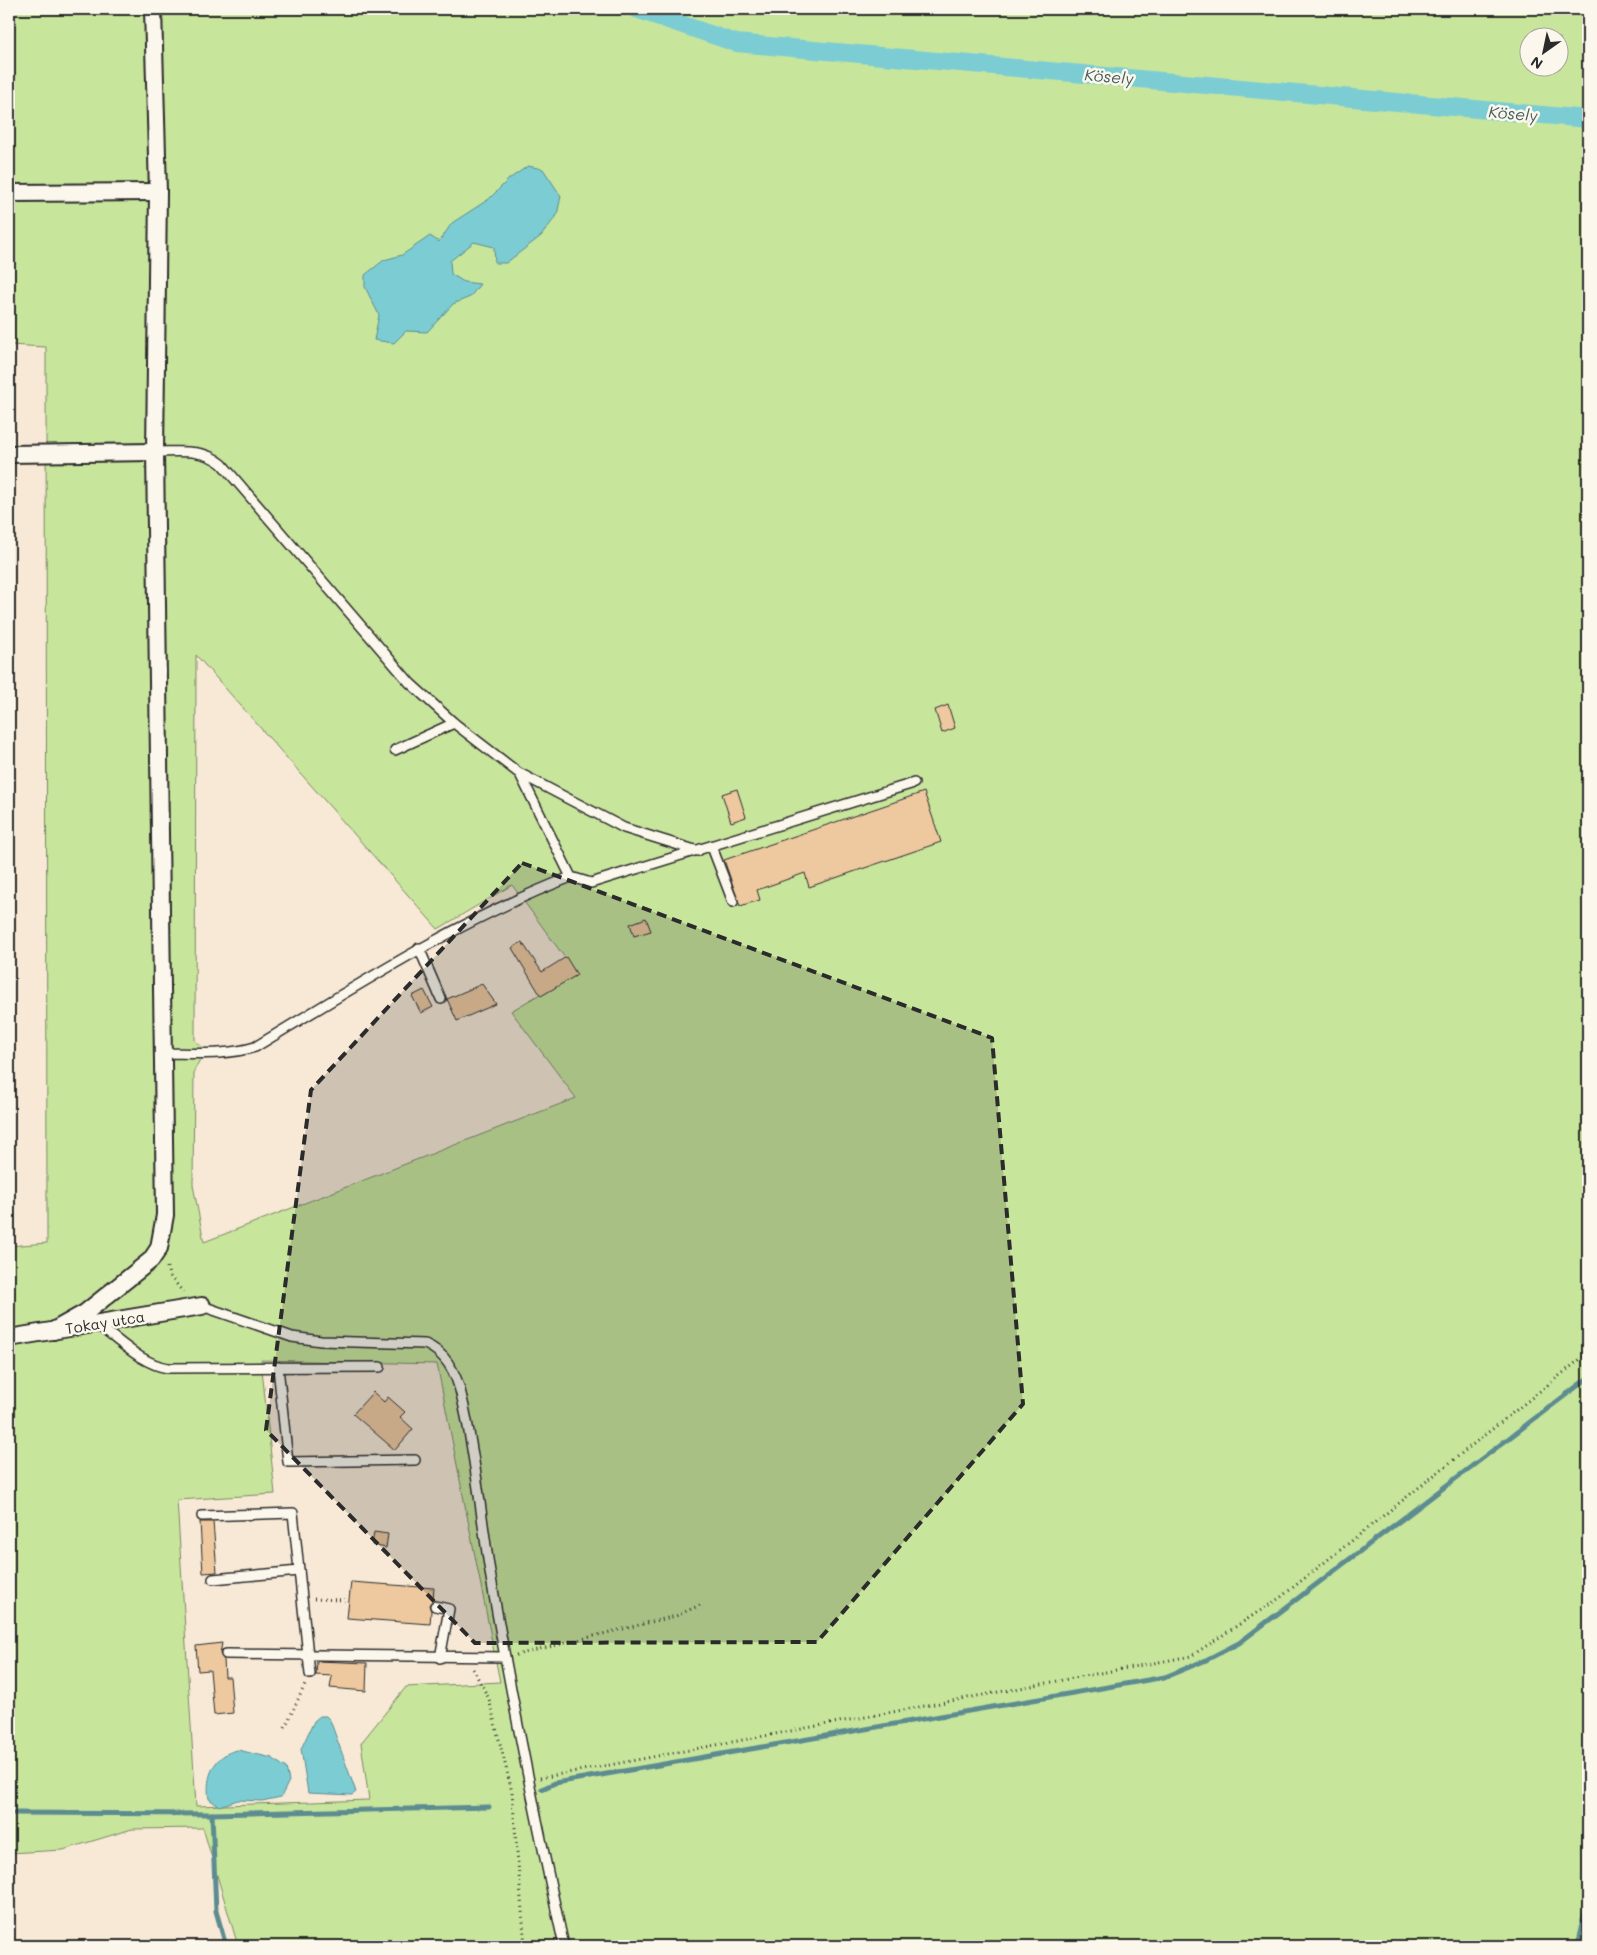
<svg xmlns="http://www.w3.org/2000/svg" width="1597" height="1955" font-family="Mali,sans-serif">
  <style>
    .green { fill: #c8e59c; stroke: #7a8864; fill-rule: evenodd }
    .water { fill: #7ccdd3; stroke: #5c8c90 }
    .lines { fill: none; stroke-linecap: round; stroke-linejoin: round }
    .stream { stroke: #5c8c90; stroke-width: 5 }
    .canal { stroke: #7ccdd3; stroke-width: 18 }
    .building { fill: #eec99f; stroke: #2b2b2b }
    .lane-casing { stroke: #2b2b2b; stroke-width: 12 }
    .street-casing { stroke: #2b2b2b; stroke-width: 20 }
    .path { stroke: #2b2b2b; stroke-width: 3; stroke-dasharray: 1 4; stroke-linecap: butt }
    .lane { stroke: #fbf7ec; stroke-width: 9 }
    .street { stroke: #fbf7ec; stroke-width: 16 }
    .marked { fill: #2b2b2b; fill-opacity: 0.2; stroke: #2b2b2b; stroke-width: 4; stroke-dasharray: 10 6; stroke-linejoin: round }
    .labels { text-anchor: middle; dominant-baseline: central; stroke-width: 5; stroke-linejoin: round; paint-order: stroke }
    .street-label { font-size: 15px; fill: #2b2b2b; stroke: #fbf7ec }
    .water-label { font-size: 16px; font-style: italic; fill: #435c5d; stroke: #fbf7ec }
  </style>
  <rect width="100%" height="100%" fill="#f7e9d5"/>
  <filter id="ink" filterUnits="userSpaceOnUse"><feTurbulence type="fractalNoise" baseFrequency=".02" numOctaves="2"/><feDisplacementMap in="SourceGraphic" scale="10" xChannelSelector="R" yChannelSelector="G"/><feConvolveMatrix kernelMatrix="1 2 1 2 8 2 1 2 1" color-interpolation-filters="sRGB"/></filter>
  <g filter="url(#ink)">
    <path class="green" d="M9,9h1579v1937h-1350l-35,-118 -71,1 -69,21 -54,3v-607l38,-3 -1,-896 -37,-2zM1530,38h30v30h-30zM196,655l242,274 74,-44 64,88 -65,38 65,87 -372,144 -11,-57 1,-114 5,-10 5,-2 1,-10 -10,-8zM261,1360l176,4 63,318 -94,5 -45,56 8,57 -173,6 -19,-306 98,-6z"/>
    <g class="water">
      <polygon points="528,166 543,169 561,196 557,215 541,236 506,263 495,263 494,247 474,242 450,261 451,274 464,282 480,284 470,297 453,304 427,332 406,331 394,343 374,340 379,315 365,287 365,275 384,260 402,255 430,236 439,242 452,223 489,199 509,179"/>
      <polygon points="320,1716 326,1716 330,1720 356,1792 352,1795 308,1793 301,1749 314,1721"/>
      <path d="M238,1750l34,8 14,10 3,13 -8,16 -19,4 -24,-1 -19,6 -10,-7c-4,-22 5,-45 29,-49z"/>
    </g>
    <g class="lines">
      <g class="stream">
        <polyline points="542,1789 555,1783 1165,1677 1204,1661 1239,1643 1588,1378"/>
        <polyline points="9,1813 212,1814 489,1807"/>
        <polyline points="212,1814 216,1911 226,1946"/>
        <polyline points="1577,1946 1588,1898"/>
      </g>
      <polyline class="canal" points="636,9 736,43 1588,119"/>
    </g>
    <g class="building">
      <polygon points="948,705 955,728 942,733 935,710"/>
      <polygon points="737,789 746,817 731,822 722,794"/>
      <polygon points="924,792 941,842 809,887 805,873 757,890 760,900 740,906 724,860"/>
      <polygon points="646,918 651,931 634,936 630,924"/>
      <polygon points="522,942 542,972 566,957 577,975 541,996 512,948"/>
      <polygon points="482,984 496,1004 457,1021 447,999"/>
      <polygon points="424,990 433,1007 421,1013 412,996"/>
      <polygon points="373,1392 384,1402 388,1397 405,1412 400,1417 413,1429 395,1450 353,1414"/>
      <polygon points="200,1522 213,1522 217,1572 203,1573"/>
      <polygon points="374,1532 388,1534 386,1548 372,1545"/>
      <polygon points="351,1582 434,1588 433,1600 429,1605 431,1611 430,1624 347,1618"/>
      <polygon points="222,1643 220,1654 224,1660 225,1677 230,1677 233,1713 214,1715 210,1670 198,1671 196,1646"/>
      <polygon points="317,1661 367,1663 366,1691 330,1688 332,1676 316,1675"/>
    </g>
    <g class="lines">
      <defs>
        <g id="lane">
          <path d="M155,452c24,0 48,-4 67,12l188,219 44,40 66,51 51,103 20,6 323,-100"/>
          <polyline points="395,750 454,723"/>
          <polyline points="521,774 624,828 698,851"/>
          <polyline points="712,847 733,902"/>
          <polyline points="419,948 441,999"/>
          <path d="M162,1053c31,0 64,3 93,-6 103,-62 204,-127 316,-170"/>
          <path d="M202,1306l90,31 29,4 104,3c22,9 32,31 37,54 14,58 19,121 29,180 21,123 46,246 73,368"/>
          <path d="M96,1324c22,15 45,40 72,44l212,-1"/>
          <polyline points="278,1367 288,1462 415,1460"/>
          <polyline points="202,1516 293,1513 310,1674"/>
          <polyline points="213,1579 299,1571"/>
          <polyline points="435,1606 449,1609 440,1658"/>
          <polyline points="226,1654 505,1657"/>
        </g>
        <g id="street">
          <polyline points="9,193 158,192"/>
          <polyline points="9,454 155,452"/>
          <polyline points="53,1331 85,1313 151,1260 159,1248 165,1215 155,452 158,192 153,9"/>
          <polyline points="9,1338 202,1306"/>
        </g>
      </defs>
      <use href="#lane" class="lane-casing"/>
      <use href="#street" class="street-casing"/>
      <g class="path">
        <polyline points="167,1267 169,1275 183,1292"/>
        <polyline points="314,1599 345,1600"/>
        <polyline points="516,1655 676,1616 700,1605"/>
        <polyline points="473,1669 489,1699 512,1792 525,1946"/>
        <polyline points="285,1727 305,1685"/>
        <polyline points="540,1778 1191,1656 1281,1597 1588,1353"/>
      </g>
      <use href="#lane" class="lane"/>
      <use href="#street" class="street"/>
    </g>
  </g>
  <path class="marked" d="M522,863l470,175 31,366 -206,238 -342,1 -209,-213 45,-340z"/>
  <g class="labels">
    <g class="street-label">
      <text transform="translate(105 1322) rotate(-9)">Tokay utca</text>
    </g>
    <g class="water-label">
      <text transform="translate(1109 76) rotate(5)">Kösely</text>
      <text transform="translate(1513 113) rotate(5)">Kösely</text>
    </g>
  </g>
  <rect width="1597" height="1955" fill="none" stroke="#fbf7ec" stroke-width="30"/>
  <rect x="15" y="15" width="1567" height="1925" fill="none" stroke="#2b2b2b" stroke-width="2" filter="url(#ink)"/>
  <g transform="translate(1544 52) rotate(213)"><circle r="24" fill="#fbf7ec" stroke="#a8a59f"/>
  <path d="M0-4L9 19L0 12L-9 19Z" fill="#2b2b2b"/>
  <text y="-8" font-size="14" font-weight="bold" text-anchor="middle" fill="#2b2b2b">N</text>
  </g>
</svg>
